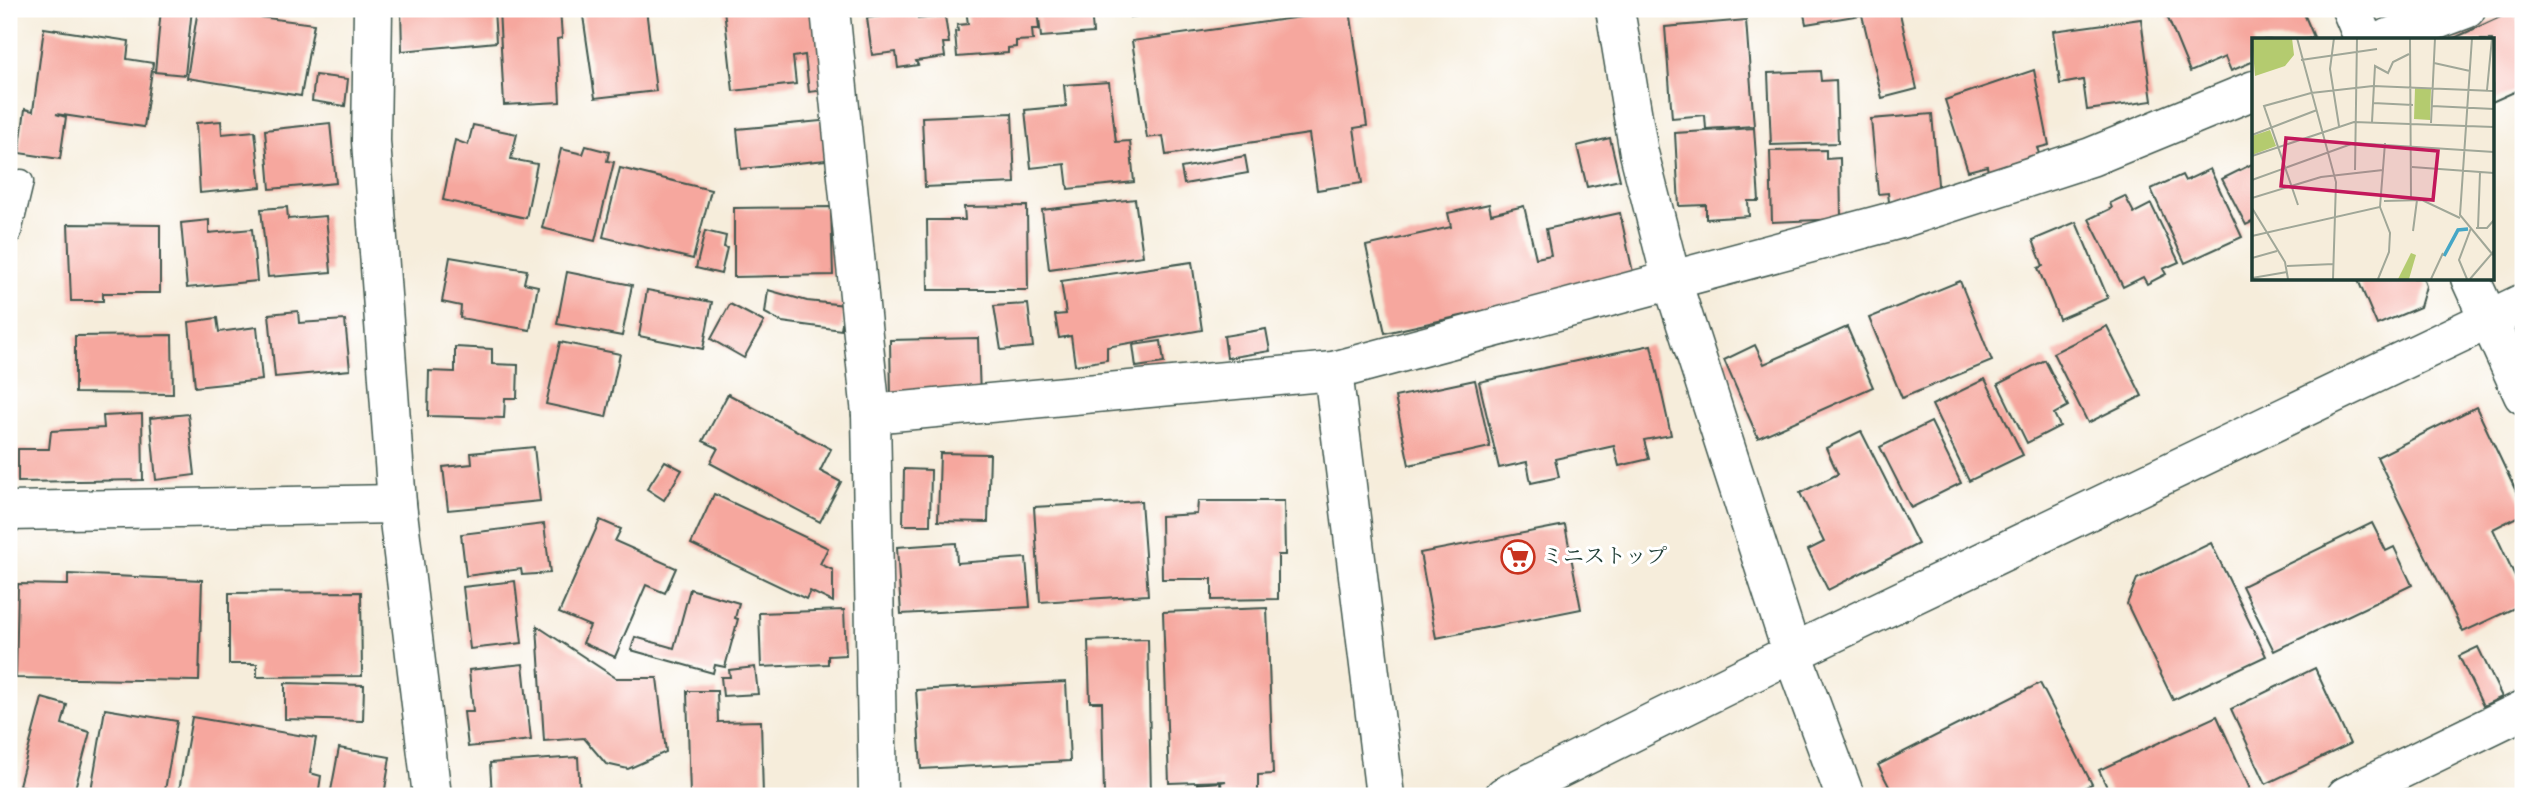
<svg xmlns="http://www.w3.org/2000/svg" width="2532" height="805" font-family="'IM FELL DW Pica','Noto Serif JP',serif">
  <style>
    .building { fill: #f6a79e }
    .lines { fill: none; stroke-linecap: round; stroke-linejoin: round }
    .lane-casing { stroke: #3f574d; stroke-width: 27 }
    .street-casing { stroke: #3f574d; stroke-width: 41 }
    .secondary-casing { stroke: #3f574d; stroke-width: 41 }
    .lane { stroke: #fff; stroke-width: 24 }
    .street { stroke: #fff; stroke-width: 38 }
    .secondary { stroke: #fff; stroke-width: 38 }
    .labels { text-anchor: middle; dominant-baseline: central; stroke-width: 6; stroke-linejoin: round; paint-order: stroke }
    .poi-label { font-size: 21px; fill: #1f3d34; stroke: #fff; text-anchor: start }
    .inset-river { fill: none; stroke: #46a7c6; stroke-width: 3.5 }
    .inset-road { fill: none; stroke: #a0a798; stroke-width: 2 }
    .view { fill: #c2185b; fill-opacity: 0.15; stroke: #c2185b; stroke-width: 3.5 }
    .inset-edge { fill: none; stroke: #1f3d34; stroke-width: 3.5 }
  </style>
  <rect width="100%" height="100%" fill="#fff"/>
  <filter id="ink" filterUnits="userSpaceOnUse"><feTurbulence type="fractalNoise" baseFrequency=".0143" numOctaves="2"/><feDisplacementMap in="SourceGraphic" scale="14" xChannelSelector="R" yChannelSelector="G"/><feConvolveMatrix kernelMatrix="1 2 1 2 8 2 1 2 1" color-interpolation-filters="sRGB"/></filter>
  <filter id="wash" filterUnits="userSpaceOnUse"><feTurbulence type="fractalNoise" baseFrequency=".00686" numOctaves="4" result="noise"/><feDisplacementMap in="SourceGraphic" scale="28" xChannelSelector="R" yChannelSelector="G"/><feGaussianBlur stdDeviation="1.57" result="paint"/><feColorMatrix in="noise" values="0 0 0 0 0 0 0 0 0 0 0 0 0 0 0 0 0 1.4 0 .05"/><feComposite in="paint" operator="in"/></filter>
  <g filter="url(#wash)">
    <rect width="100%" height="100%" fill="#f6eddb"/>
    <g id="blocks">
      <g class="building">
        <polygon points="161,9 192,9 185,75 155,72"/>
        <polygon points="198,9 314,24 301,96 187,78"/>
        <polygon points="401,9 494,9 496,42 402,51"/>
        <polygon points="499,9 560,9 562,38 557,39 560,102 504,105"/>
        <polygon points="582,9 646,9 656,91 595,98"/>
        <polygon points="724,9 818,9 826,90 809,92 805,55 793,57 796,84 733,91"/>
        <polygon points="917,9 918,19 945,16 949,43 943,43 945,57 916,61 918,65 898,68 896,52 872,55 867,18 890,15 889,11"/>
        <polygon points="966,9 1037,9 1039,29 1032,29 1033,40 1016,41 1016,47 1008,48 1008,53 957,57 955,32 958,31 957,25 968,24"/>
        <polygon points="1038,9 1091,9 1093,33 1041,37"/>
        <polygon points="1129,9 1176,9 1176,10 1130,17"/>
        <polygon points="1803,9 1860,9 1861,15 1806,24"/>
        <polygon points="1887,9 1899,9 1917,89 1882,98 1862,15"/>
        <polygon points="2171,9 2302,9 2314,37 2305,40 2254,40 2254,61 2231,71 2225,57 2190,72 2165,11"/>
        <polygon points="1350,10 1367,126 1354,128 1362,183 1317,190 1309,134 1166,155 1163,136 1147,138 1132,41"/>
        <polygon points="2513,11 2523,34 2523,88 2492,102 2492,40 2450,40"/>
        <polygon points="2141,19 2152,101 2087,110 2083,80 2060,84 2053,31"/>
        <polygon points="1746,20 1754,126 1706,129 1705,115 1672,118 1665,27"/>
        <polygon points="44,28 129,41 127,59 153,63 144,127 56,114 66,117 60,159 19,153 25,109 33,111"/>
        <polygon points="2034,70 2049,145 2037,148 2041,159 1989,177 1987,166 1968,171 1945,100"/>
        <polygon points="1820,71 1821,81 1836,80 1838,143 1771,145 1768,73"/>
        <polygon points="315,75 348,79 345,106 312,101"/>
        <polygon points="1109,82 1116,142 1130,141 1134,182 1068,189 1065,164 1031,168 1025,110 1066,106 1064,85"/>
        <polygon points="1012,113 1015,183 925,187 922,117"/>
        <polygon points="1932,114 1939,196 1889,202 1888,193 1878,194 1871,119"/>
        <polygon points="831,120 835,159 741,169 737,129"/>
        <polygon points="221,121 222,134 255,131 261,187 200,193 196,123"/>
        <polygon points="330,123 336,183 270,189 265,130"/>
        <polygon points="473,125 517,134 511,159 537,164 526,218 443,200 455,140 468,145"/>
        <polygon points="1754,128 1759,201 1748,201 1749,216 1706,219 1706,205 1679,206 1675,133"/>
        <polygon points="1610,138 1620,180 1587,187 1577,146"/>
        <polygon points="586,146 609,152 607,161 614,162 595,241 542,228 561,149 583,154"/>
        <polygon points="1826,150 1826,159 1840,158 1841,219 1772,222 1770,151"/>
        <polygon points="1245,156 1248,173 1184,184 1181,168"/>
        <polygon points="2254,163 2254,221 2246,225 2222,179"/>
        <polygon points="620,168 711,190 693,259 603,237"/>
        <polygon points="2210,169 2242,237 2185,263 2151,189 2182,175 2185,181"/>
        <polygon points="2125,196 2134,213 2151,204 2179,262 2163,269 2166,274 2147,284 2143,277 2123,287 2089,219 2112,208 2110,203"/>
        <polygon points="1135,199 1143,256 1049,269 1042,210"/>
        <polygon points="1489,204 1491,214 1524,206 1536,258 1551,255 1546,229 1620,213 1634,277 1385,333 1366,246 1451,227 1448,213"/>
        <polygon points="1027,206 1028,290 928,290 927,220 965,220 964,207"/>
        <polygon points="287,207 288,219 326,216 331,272 268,277 261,209"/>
        <polygon points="831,207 833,275 734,277 734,208"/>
        <polygon points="209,220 209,233 252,229 257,281 187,288 181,223"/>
        <polygon points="2076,222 2108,298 2059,319 2038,268 2043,266 2033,240"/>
        <polygon points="68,224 160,225 160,293 103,293 103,301 71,301"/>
        <polygon points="705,231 726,236 724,247 727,248 721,274 696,268"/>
        <polygon points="450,257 527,270 524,283 538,286 530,330 460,318 461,306 442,302"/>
        <polygon points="1192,262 1202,330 1107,347 1107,360 1075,365 1071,336 1059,338 1055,315 1066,314 1061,281"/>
        <polygon points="567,272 632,285 622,336 557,324"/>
        <polygon points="2361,278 2423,278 2426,286 2420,307 2377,325 2358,280"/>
        <polygon points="1960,281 1992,361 1902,398 1869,318"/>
        <polygon points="647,290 712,302 703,349 639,336"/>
        <polygon points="768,290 807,301 845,305 841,330 782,322 765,313"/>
        <polygon points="730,304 764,322 744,358 711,339"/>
        <polygon points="1028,304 1033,347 1001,350 994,306"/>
        <polygon points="298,311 299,323 345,320 350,370 275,377 269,314"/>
        <polygon points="217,318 219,332 257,327 262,380 195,387 189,322"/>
        <polygon points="2107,326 2142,396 2088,423 2053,353"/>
        <polygon points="1847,327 1873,387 1758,438 1724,360 1755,345 1764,364"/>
        <polygon points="1266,329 1270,351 1227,358 1224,336"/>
        <polygon points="172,335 173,394 75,393 75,336"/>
        <polygon points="978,338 980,397 891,399 890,340"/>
        <polygon points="1161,341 1164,363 1136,367 1133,345"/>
        <polygon points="560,342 620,354 606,417 546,404"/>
        <polygon points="1651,345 1671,435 1644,440 1649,459 1619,466 1614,446 1555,459 1559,477 1531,483 1527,462 1499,468 1479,382"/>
        <polygon points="455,347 492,349 492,364 518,365 517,398 505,398 504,418 428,416 429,371 455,372"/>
        <polygon points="2045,360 2068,406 2054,414 2060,426 2027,443 1998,384"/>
        <polygon points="1985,379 2023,455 1969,481 1932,405"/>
        <polygon points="1475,380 1490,447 1409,465 1395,397"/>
        <polygon points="728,394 831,449 820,471 841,482 820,522 710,463 718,448 703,441"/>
        <polygon points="2476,407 2523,506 2523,514 2493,529 2523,593 2523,604 2463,632 2377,457"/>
        <polygon points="142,414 143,480 18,482 18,449 49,449 51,431 104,428 103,416"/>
        <polygon points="188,414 195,475 156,480 150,418"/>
        <polygon points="1931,422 1961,483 1911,508 1880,447"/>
        <polygon points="1861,431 1918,544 1828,590 1808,550 1824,542 1800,493 1838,474 1826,448"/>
        <polygon points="534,447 540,501 448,510 443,467 472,464 471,453"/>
        <polygon points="940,453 990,454 988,522 938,521"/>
        <polygon points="665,461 682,470 664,500 647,489"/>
        <polygon points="904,469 931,470 930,525 903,525"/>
        <polygon points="714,494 828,548 820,564 833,570 833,602 810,591 806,599 691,544"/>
        <polygon points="1141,501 1148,595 1040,602 1034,507"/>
        <polygon points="1198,501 1284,501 1285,555 1278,555 1278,599 1212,600 1212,579 1162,579 1161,516 1197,514"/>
        <polygon points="600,520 621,529 615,541 676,568 665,593 646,585 615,657 583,643 590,626 559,613"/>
        <polygon points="2372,523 2386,551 2394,547 2412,585 2274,651 2242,586"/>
        <polygon points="544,524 550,573 522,575 521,569 466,576 461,534"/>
        <polygon points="1565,525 1581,609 1436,638 1420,553"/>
        <polygon points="956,543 957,563 1026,558 1030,607 901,614 897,547"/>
        <polygon points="2211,543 2266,656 2173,700 2127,604 2137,579"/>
        <polygon points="68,574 202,580 199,681 16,678 18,584 68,585"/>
        <polygon points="515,581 522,643 470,649 463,587"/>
        <polygon points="690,589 739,603 735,618 738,619 725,667 715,665 713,673 631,650 635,637 674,648"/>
        <polygon points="361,592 362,676 257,677 257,664 229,664 229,593"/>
        <polygon points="1267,608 1273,774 1258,775 1258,794 1222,795 1221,782 1226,781 1169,783 1163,612"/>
        <polygon points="844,610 846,655 828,656 828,664 761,667 759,613"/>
        <polygon points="537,626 616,678 657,678 666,752 628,769 606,764 584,738 544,741"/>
        <polygon points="1148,639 1151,796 1104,796 1102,702 1090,702 1088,641"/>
        <polygon points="2478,647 2502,697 2483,706 2459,656"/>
        <polygon points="523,664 531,740 468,747 464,712 473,712 469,670"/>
        <polygon points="755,667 758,694 723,696 721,677 730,677 729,670"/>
        <polygon points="2315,668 2350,744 2266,784 2231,709"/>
        <polygon points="1066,682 1070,761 921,769 916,690"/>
        <polygon points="285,683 364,685 363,721 285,719"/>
        <polygon points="2040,683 2092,784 2068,796 1894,796 1878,765"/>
        <polygon points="687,691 717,691 718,722 761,721 763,796 690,796"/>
        <polygon points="42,698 67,705 62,724 90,732 73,796 31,796 33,789 19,785"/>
        <polygon points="105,709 177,721 164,796 90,796"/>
        <polygon points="2217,716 2250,789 2234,796 2111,796 2099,770"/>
        <polygon points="192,717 316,738 310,773 321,776 318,796 178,796"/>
        <polygon points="339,748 390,757 384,796 330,796"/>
        <polygon points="578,757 580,796 492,796 490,763"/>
        <polygon points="1220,782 1221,796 1198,796 1197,784"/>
      </g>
    </g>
  </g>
  <g filter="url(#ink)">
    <use href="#blocks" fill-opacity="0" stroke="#3f574d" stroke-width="2"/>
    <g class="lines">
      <defs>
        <polyline id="lane" points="9,232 21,182"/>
        <g id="street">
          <polyline points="373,9 371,141 397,504 432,796"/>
          <polyline points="830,9 871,414 878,796"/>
          <polyline points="1615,9 1639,153 1671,278 1792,653 1845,796"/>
          <polyline points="2351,9 2364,40"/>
          <polyline points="2383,40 2466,9"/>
          <polyline points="2470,278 2523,395"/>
          <polyline points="871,414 1333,371 1897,220 2091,157 2254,90"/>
          <polyline points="9,511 397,504"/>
          <polyline points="2346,796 2523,710"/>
        </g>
        <g id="secondary">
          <polyline points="1333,371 1385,796"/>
          <polyline points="1504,796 1792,653 2523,303"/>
        </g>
      </defs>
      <use href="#lane" class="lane-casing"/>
      <use href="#street" class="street-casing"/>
      <use href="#secondary" class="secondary-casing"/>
      <use href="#lane" class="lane"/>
      <use href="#street" class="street"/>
      <use href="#secondary" class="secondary"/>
    </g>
  </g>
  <defs>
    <symbol id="supermarket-ring" viewBox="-11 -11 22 22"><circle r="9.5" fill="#fff" stroke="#c8321e" stroke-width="1.5"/><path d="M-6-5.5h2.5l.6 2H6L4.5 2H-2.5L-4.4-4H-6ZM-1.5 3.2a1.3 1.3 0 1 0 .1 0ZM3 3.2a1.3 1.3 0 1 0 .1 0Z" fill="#c8321e"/></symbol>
  </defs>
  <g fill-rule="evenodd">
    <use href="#supermarket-ring" x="1499" y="538" width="38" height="38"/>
  </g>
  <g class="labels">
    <g class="poi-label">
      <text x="1542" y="557">ミニストップ</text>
    </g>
  </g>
  <g transform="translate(2252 38)">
    <rect width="242" height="242" fill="#f6eddb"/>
    <path d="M0,0h40l2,17 -9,11 -30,10zM163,50l16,1 -1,31 -16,-1zM18,92l6,16 -24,9v-19zM159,215l5,2 -7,24h-11z" fill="#b4cb6f"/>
    <path class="inset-river" d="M192,218l14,-26 10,-1"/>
    <path class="inset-road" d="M45,0l39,144 -3,97M82,0l-4,31 9,57M158,0l1,162M220,0l-12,177 33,40M49,22l76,-11M182,25l36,8M235,52l5,-52M121,65l40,2M180,68l62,3M120,84l3,-56 13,7 5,-11 16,-8M179,85l4,-85M0,97l65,-25M0,118l102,-34 140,5M160,129l82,6M103,132l2,-132M0,142l102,-37 140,9M0,160l69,-21 62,-7M132,163l38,-1 38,18M46,167l-34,-99 47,-13 62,-7 121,5M0,170l33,54 3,17M224,190h11l7,-8M226,190l2,-56M161,193l4,-31M0,198l128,-29 5,-64M0,220l25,-7M35,228l47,-2M0,240l35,-6M126,241l11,-27 1,-19 -10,-26M179,241l12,-26M215,241l-8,-19 12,-32M218,241l24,-28"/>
    <path class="view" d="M34,100l152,13 -5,49 -152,-14z"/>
    <rect width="242" height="242" class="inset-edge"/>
  </g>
  <rect width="2532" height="805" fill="none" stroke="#fff" stroke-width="35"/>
</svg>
